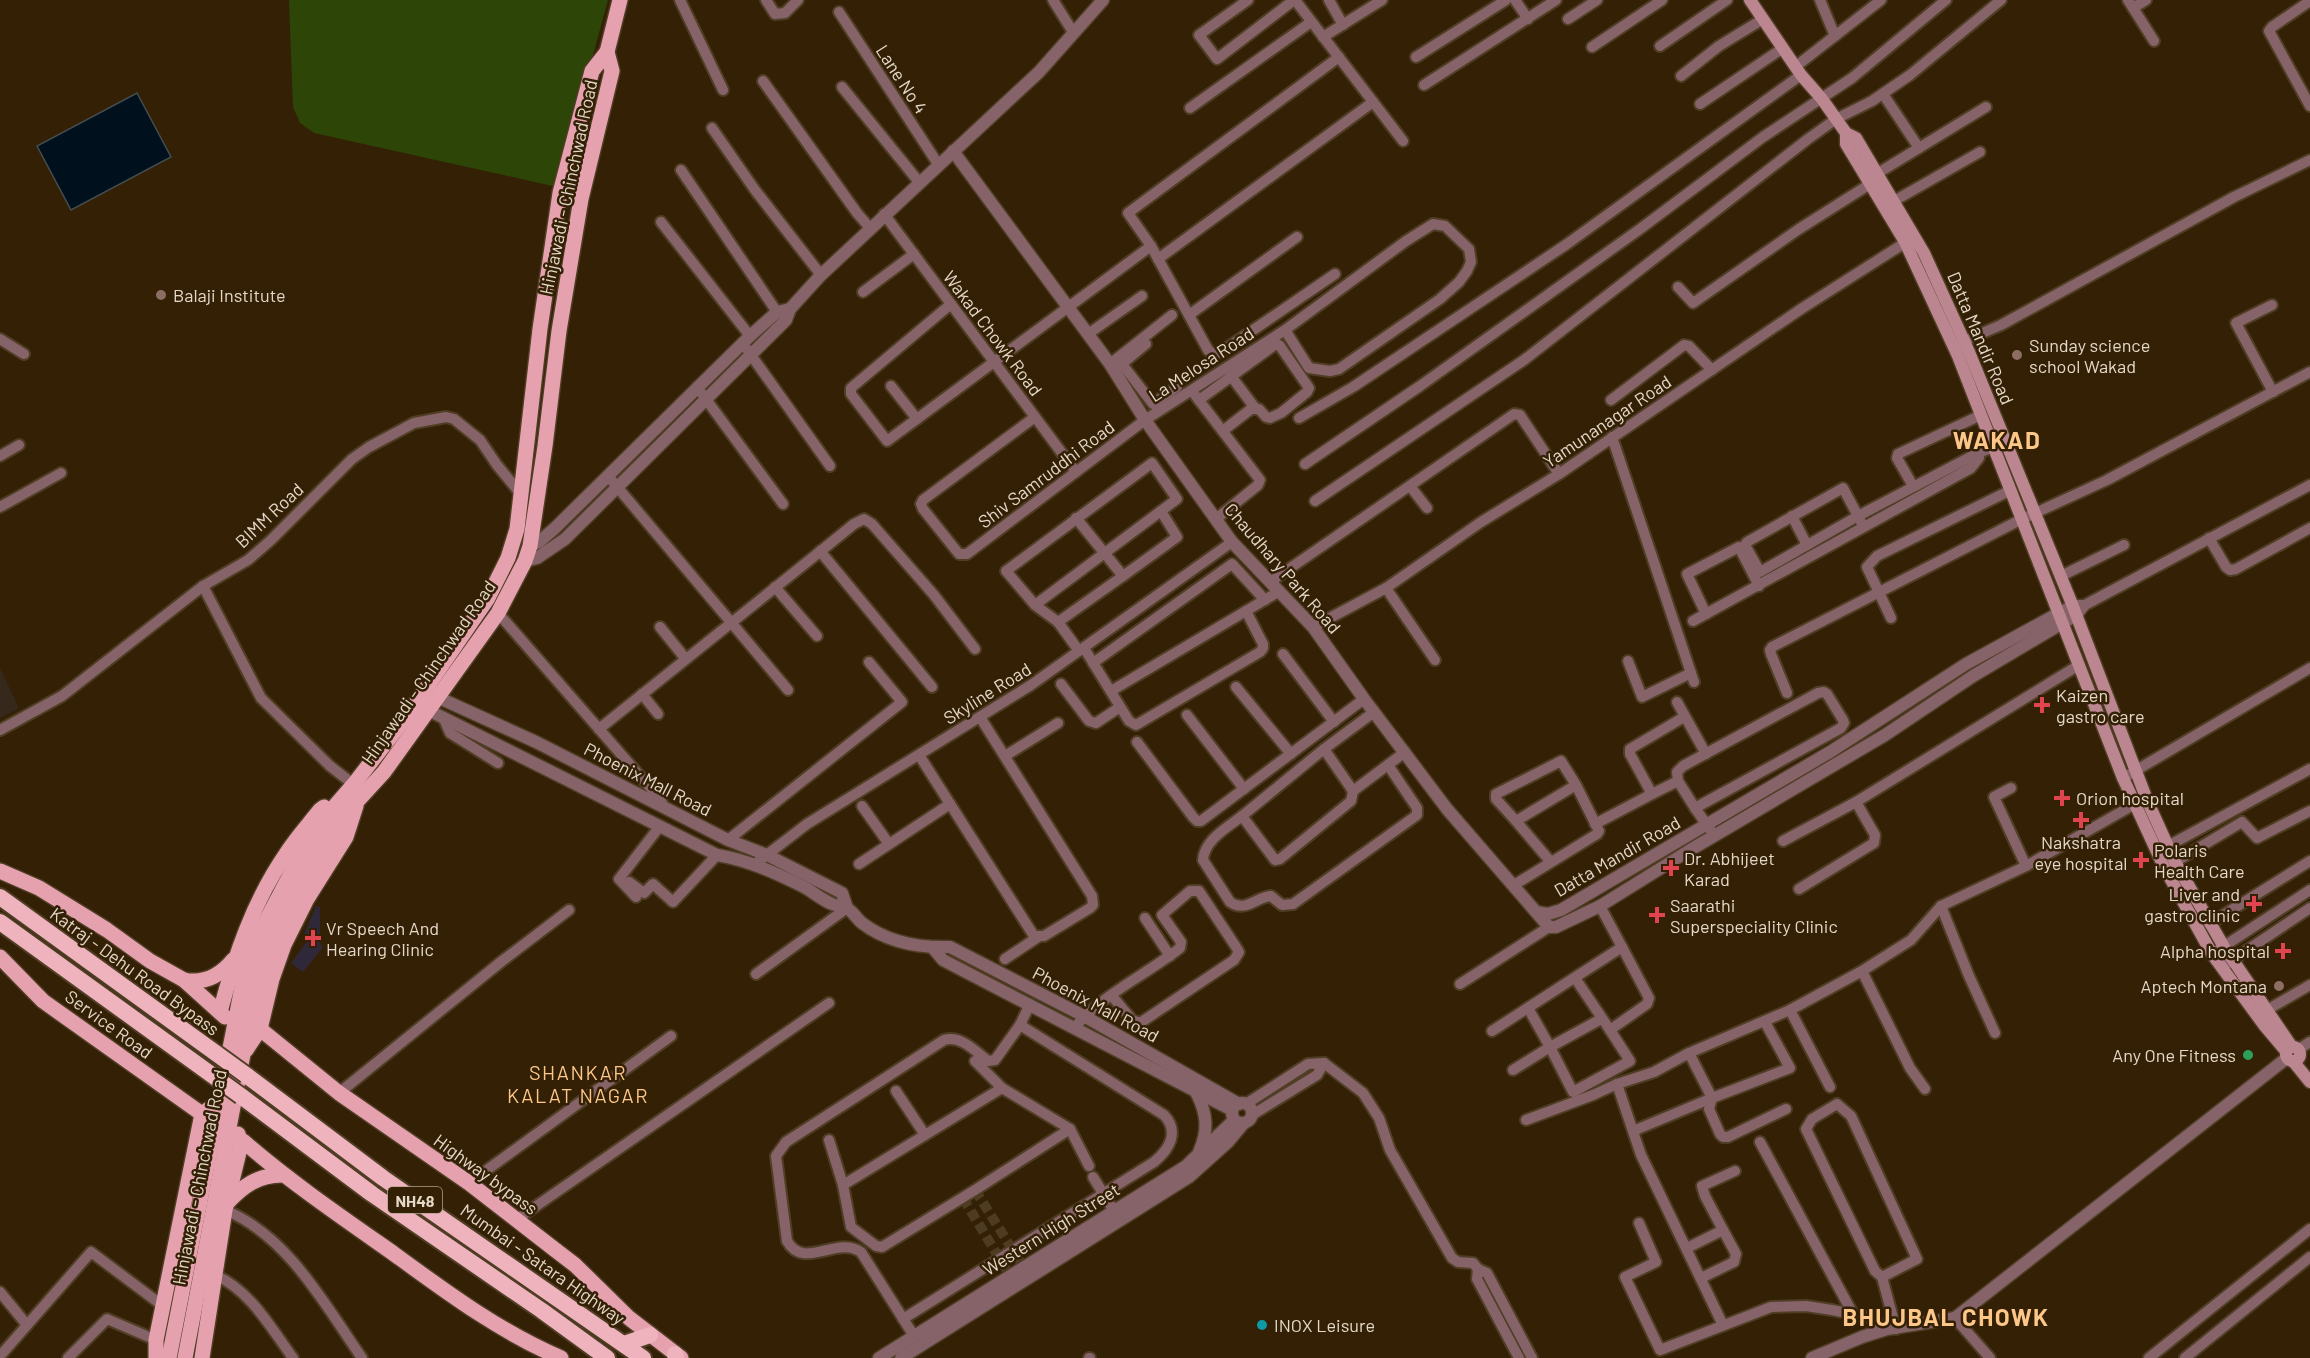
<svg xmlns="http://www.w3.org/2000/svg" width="2310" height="1358" font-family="Barlow,sans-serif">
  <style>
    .commercial { fill: #37281c }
    .medical { fill: #2f2838 }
    .green { fill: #2d4506 }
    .water { fill: #00111d; stroke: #454d51; stroke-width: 1.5 }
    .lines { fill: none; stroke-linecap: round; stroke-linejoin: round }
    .minor-tunnel { stroke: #4e3c22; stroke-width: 10; stroke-dasharray: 10 5; stroke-linecap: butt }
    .minor-casing { stroke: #4f3d24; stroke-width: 14 }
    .tertiary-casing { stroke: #4f3d24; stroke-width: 15 }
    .secondary-casing { stroke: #4f3d24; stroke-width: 15 }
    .primary-casing { stroke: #4f3d24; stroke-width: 18 }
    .trunk-casing { stroke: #4f3d24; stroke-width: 20 }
    .minor { stroke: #856369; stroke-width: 10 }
    .tertiary { stroke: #856369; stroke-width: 12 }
    .secondary { stroke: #bc8690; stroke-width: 12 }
    .primary { stroke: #e6a1af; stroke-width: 15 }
    .trunk { stroke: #efb3be; stroke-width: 16 }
    .trunk-bridge-casing { stroke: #4f3d24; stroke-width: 20; stroke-linecap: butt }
    .trunk-bridge { stroke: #efb3be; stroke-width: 16 }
    .education-dot { fill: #8d6e63; stroke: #332005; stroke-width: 2 }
    .health-dot { fill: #e0444e; stroke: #332005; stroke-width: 2 }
    .leisure-dot { fill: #2e9e5b; stroke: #332005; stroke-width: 2 }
    .culture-dot { fill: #0f9aa8; stroke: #332005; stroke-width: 2 }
    .labels { text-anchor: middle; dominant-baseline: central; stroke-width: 5; stroke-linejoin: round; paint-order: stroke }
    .shield { fill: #332005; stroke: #b0a18e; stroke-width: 1.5 }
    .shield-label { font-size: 16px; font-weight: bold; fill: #e5d8c9 }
    .street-label { font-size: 18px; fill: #e5d8c9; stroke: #332005 }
    .poi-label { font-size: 18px; fill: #e5d8c9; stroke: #332005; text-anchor: start }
    .neighbourhood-label { font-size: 20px; letter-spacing: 1.5px; fill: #fdc789; stroke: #332005 }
    .district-label { font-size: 24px; font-weight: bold; letter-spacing: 1.5px; fill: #fdc789; stroke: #332005 }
  </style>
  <rect width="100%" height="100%" fill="#332005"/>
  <polygon class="commercial" points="0,668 19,708 0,718"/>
  <polygon class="medical" points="316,906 320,907 320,944 323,947 303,972 291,963 308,940 303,937"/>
  <polygon class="green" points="289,0 608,0 557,187 314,133 300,123 293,107"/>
  <polygon class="water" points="137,93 171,157 71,210 37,146"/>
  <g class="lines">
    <g class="minor-tunnel">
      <polyline points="975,1190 1024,1268"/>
      <polyline points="963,1198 1010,1276"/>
    </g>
    <defs>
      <g id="minor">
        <polyline points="680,0 723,90"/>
        <polyline points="766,0 775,14 785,13 798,0"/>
        <polyline points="1053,0 1073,32"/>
        <polyline points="1248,0 1199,35 1217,59 1294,0"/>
        <polyline points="1295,0 1403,141"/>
        <polyline points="1329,0 1343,25"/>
        <polyline points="1515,0 1528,19"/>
        <polyline points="1820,0 1835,36"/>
        <polyline points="2128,0 2154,41"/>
        <polyline points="2310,1 2272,27 2269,31 2310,106"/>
        <polyline points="2133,8 2146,0"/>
        <polyline points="839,12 938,164"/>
        <polyline points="1568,19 1597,0"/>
        <polyline points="1323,37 1382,0"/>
        <polyline points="1660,46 1727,0"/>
        <polyline points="1592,47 1662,0"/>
        <polyline points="1416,57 1506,0"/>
        <polyline points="1795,67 1881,0"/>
        <polyline points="1681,76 1719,46 1763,19"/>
        <polyline points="763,81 857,213 870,228"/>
        <polyline points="1424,85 1556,0"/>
        <polyline points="842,87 919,182"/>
        <polyline points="1883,94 1919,148"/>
        <polyline points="1700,104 1783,48"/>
        <polyline points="1190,108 1311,22"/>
        <polyline points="712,128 755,190 821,275"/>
        <polyline points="681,170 777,312"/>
        <polyline points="1878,173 1986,107"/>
        <polyline points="1894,201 1980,152"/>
        <polyline points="884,214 1076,472"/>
        <polyline points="661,222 750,336"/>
        <polyline points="1158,259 1373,102"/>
        <polyline points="1335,274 1221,352 1213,354 1208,350 1151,246 1128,213 1339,57"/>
        <polyline points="1678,287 1693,303 1799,229 1870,184"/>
        <polyline points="863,292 914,254"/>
        <polyline points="951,304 851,388 851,394 887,441 1151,246"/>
        <polyline points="2272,305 2236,323 2273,392"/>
        <polyline points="1189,315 1297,237"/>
        <polyline points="1088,334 1142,296"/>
        <polyline points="0,339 24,354"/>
        <polyline points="1957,344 2001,325 2234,197 2310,160"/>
        <polyline points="746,348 830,466"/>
        <polyline points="1110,364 1172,315"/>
        <polyline points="1122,364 1153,404 1177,387"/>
        <polyline points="1116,369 1146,344"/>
        <polyline points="1231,376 1255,408"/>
        <polyline points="891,386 917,419"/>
        <polyline points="697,387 783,504"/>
        <polyline points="1195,395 1260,480 1258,485 1216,519"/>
        <polyline points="1199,400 1273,346 1277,344 1280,346 1309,388 1307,392 1281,413 1270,418 1266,417 1259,409 1251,409 1224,430"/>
        <polyline points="1611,400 1684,345 1689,346 1712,370"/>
        <polyline points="1035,417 923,500 921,504 923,509 959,554 967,554 1145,420 1285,330 1406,241 1433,224 1445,226 1469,249 1471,262 1467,271 1459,282 1440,299 1339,369 1330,371 1309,368 1285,330"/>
        <polyline points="1299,418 1353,387 1567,244 1801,75"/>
        <polyline points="1612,437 1694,682"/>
        <polyline points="0,456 19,445"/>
        <polyline points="1305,464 1420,386 1640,229 1763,137 1852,78 1946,0"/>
        <polyline points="608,476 788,690"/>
        <polyline points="1410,486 1427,508"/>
        <polyline points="1913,486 1897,458 1898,454 1981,415"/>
        <polygon points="1843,488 1858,516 1760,572 1745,545 1747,542"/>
        <polyline points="1315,501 1524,360 1808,139 1836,119 1872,101 1910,75 2001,0"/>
        <polyline points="0,507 61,473"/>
        <polyline points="1792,516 1807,545"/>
        <polyline points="1076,518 1123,576 1177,537 1161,511"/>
        <polyline points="1861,522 1858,516 1978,453"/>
        <polyline points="2209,538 2226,567 2230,570 2236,569 2310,528"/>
        <polyline points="820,551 932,687"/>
        <polyline points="2061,576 2124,545"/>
        <polyline points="1270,582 1514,414 1520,415 1559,474"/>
        <polyline points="203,586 261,698 330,766 357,787"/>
        <polyline points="775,587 817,636"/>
        <polyline points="1386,588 1435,660"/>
        <polyline points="1035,605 1177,499 1152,463 1006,571 1035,605 1058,622 1079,651"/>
        <polyline points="2083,606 2310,485"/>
        <polyline points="498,613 660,799 664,807"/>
        <polyline points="1706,614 1687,574 1739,547 1759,586"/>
        <polyline points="1891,618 1867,567 1877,556 2011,490"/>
        <polyline points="1693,621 1971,468 1979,458 1978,453 1993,447"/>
        <polyline points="1058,622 1123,576"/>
        <polyline points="660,627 685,658"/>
        <polyline points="1313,627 1386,588 1481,522 1559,474 1801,309 1911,239"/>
        <polyline points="1084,648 1129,721 1136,725 1260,652 1263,648 1263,644 1246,611"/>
        <polyline points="1283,654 1334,722"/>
        <polyline points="1628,661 1642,697 1691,673"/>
        <polyline points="1093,663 1232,564 1265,600"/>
        <polyline points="1061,684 1089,721 1096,723 1120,707"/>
        <polyline points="1236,687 1291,754"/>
        <polyline points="1111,691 1278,592"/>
        <polyline points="1787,693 1771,654 1770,650 1772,647 2022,519 2107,480 2310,372"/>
        <polyline points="642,694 658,714"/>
        <polyline points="1677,702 1706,754"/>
        <polyline points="1374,712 1324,749 1242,816 1275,860 1280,859 1351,801 1353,791 1405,752"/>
        <polyline points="1187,715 1244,789"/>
        <polyline points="443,717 450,733 498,763"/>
        <polyline points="599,729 822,550 854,524 864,519 872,524 934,595 975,649"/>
        <polyline points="0,730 62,696 203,586 248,560 271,540 352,459 369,447 414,423 446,417 454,419 480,440 497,465 520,493"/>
        <polyline points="1137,742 1193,817 1197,821 1201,821 1364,699"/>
        <polyline points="1324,749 1353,791"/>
        <polyline points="919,755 1034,936 1044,936 1090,908 1093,905 1092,896 980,717"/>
        <polyline points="1005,756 1058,723"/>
        <polyline points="2123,778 2310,668"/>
        <polyline points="2011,788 1994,797 2026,866"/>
        <polyline points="1652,794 1678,781 1677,772 1683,766 1818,693 1824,692 1827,694 1843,720 1844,723 1841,728 1695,808 1678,781"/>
        <polyline points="862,806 889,844"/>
        <polyline points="1695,808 1714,835"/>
        <path d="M1242,816c-14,11 -38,24 -39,44l27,42c15,11 26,-5 41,-6l11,9 11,-1 124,-89v-7l-29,-43"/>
        <polyline points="1516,821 1550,861"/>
        <polyline points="1595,824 1652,794 1630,754 1630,749 1684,717"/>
        <polyline points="728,840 902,702 869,662"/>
        <polyline points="1783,841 1856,802 2079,665"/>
        <polyline points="2168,846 2310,769"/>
        <polyline points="2175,862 2242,822 2257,838 2310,811"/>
        <polyline points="755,864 807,824 1031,685 1232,542"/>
        <polyline points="859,864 950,804"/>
        <polyline points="629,882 644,893 653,884 673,902 717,855"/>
        <polyline points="1514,885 1597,834 1599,831 1576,785 1516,821 1496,799 1496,794 1561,761 1576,785"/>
        <polyline points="1799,889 1874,843 1875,835 1856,802"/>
        <polyline points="636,897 619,879 660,826"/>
        <polyline points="1941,906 1969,976 1995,1033"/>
        <polyline points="1145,918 1170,956"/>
        <polyline points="2209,924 2310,861"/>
        <polyline points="2212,954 2310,890"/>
        <polyline points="1005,959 1038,937"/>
        <polyline points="2222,967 2310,908"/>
        <polyline points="1862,971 1910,1068 1925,1089"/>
        <polyline points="756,974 847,908"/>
        <polyline points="1575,978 1610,1030 1647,1004 1649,998 1622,947"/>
        <polyline points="1460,984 1549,927"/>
        <polyline points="1790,1010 1830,1087"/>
        <polyline points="2267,1010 2310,985"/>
        <polyline points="1601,1019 1550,1047 1573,1092 1630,1061 1610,1030"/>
        <polyline points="1765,1022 1790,1068 1712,1098 1709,1109 1720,1134 1723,1137 1728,1137 1786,1109"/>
        <path d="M1075,1027c28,-33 72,-53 105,-79l1,-6 -19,-27 28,-24h9l37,56 3,5 -5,8 -94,63 -8,-3 -20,-24"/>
        <polyline points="1492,1031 1622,947 1600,906"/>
        <polyline points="2299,1049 2310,1042"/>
        <polyline points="975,1061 1002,1088 1070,1129 1089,1166"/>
        <polyline points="1324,1063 1363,1093 1379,1118 1390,1150 1452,1258 1458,1262 1473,1263 1478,1269"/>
        <polyline points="1513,1070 1550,1047 1528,1008"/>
        <polyline points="1617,1084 1641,1155 1723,1325"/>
        <polyline points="896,1091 925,1135 1002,1088"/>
        <polyline points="339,1093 502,961 569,910"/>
        <polyline points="1246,1104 1308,1064 1324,1063 1317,1075 1252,1115"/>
        <polyline points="1526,1120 1593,1095 1617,1084 1654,1072 1689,1053 1790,1010 1862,971 1911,940 1941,906 2026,866 2135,804 2147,800"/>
        <polyline points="1633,1131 1712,1098 1689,1053"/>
        <polyline points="829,1140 843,1185 851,1227 876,1246 882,1247 975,1190 1070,1129"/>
        <polyline points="1760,1142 1853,1314"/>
        <polyline points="1093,1177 1114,1211"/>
        <polyline points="469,1183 671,1036"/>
        <polyline points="843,1185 925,1135"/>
        <path d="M225,1210c63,26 100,95 137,148"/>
        <polyline points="516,1220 829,1003"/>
        <polyline points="1639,1223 1656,1262 1625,1277 1660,1350 1771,1307 1806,1306 1832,1310 1868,1317 1887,1329"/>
        <polyline points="1723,1230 1705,1196 1702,1186 1735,1171"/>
        <polyline points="1687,1248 1723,1230 1736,1254 1734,1262 1701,1278"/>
        <path d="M215,1275c35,15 56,53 78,83"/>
        <polyline points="1882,1277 1875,1271 1806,1129 1812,1119 1837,1104 1851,1116 1917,1259 1882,1277 1896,1329"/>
        <polyline points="0,1292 27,1325"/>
        <polyline points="1955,1318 1990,1358"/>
        <path d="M903,1319l251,-157c15,-12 26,-30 10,-47l-144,-90"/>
        <path d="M914,1336l-53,-84c-24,-17 -57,19 -74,-11l-11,-85 10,-14 158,-102c17,-5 31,11 44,21l7,-1 25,-35 10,-21"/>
        <polyline points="0,1356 91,1252 163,1306"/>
        <polyline points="68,1358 107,1319 156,1340"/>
        <polyline points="1089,1358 1090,1358"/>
        <polyline points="1519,1358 1477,1279 1478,1269 1487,1273 1532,1358"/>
        <polyline points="2149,1358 2310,1229"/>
        <polyline points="2185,1358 2310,1257"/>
      </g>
      <g id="tertiary">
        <polyline points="953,151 1110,364 1145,420 1232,542 1313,627 1364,699 1447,809 1549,927 1556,927 1600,906 1690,850 1885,735 1973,676 2076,615 2083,606"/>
        <polyline points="530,546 539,542 555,528 750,336 777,312 790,309"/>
        <polyline points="525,561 537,558 565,539 786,320 790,309 821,275 1039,72 1103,0"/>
        <polyline points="432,692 437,697 536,742 728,840 767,855 842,893 847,908"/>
        <path d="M423,705l9,7 285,143c31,5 59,18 87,32 9,5 18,13 28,17 4,2 9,1 13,3 7,3 11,11 17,16 25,19 58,25 88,24l134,69 155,88"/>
        <polyline points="1536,912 1548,914 1561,910 1830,752 1966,664 2059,613 2073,606 2082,606"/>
        <polyline points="933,948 943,960 1232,1110"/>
        <path d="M1196,1092c11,21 13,38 3,60"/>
        <circle cx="1242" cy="1113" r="10"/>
        <polyline points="879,1358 1186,1166 1234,1120"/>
        <polyline points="901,1358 1189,1177 1228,1142 1243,1124"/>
        <polyline points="1812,1358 1862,1337 1887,1329 1955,1318 2287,1058"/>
      </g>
      <g id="secondary">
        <polyline points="1750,0 1801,75 1822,99 1846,133 1856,138 1924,253 1969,352 2072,604 2147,800 2175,862 2224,947 2292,1047"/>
        <polyline points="1846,133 1846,144 1905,242 1958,356 2123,778 2164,867 2212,954 2264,1025 2286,1051"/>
        <circle cx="2293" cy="1054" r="7"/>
        <polyline points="2293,1061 2310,1082"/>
      </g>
      <g id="primary">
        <polyline points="0,871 39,888 107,930 150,961 184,980 225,1017"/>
        <polyline points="0,957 43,1001 202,1114"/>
        <path d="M184,980c20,4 36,-4 49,-20"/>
        <path d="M220,1012c15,-56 33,-110 66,-158 10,-16 23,-30 34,-44l4,-3"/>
        <polyline points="260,1029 339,1093 469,1183 558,1252 575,1265 629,1318 681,1358"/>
        <polyline points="246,1050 260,1029 272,979 284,945 307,899 346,837 356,806"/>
        <path d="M243,1141c46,40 97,75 147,110 55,40 108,80 171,107"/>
        <path d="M227,1203c16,-17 31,-28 55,-28"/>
        <polyline points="156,1358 156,1340 202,1114 219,1102"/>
        <polyline points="169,1358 245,972 259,934 298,860 329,813 354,784 409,713 488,598 508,558 517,529 540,329 560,193 592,71 607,52 620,0"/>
        <polyline points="185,1358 258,976 271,940 310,868 340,820 384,772 498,613 525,561 530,546 545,446 559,331 581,199 612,71 607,52"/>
        <polyline points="202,1358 225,1210 241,1144 238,1134"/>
      </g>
      <g id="trunk">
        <polyline points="0,897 217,1054"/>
        <polyline points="0,922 212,1075"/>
        <polyline points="246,1075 383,1178 643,1358"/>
        <polyline points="241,1096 372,1194 541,1310 607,1358"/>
        <polyline points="624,1344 650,1335"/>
        <polyline points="675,1354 676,1358"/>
      </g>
    </defs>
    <use href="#minor" class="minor-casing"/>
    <use href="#tertiary" class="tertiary-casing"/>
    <use href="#secondary" class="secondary-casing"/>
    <use href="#primary" class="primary-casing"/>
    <use href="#trunk" class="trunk-casing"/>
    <use href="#minor" class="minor"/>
    <use href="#tertiary" class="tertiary"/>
    <use href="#secondary" class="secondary"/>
    <use href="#primary" class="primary"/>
    <use href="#trunk" class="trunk"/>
    <defs>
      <g id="trunk-bridge">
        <polyline points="217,1054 246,1075"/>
        <polyline points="212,1075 241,1096"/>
      </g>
    </defs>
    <use href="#trunk-bridge" class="trunk-bridge-casing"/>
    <use href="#trunk-bridge" class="trunk-bridge"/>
  </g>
  <g class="education-dot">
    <circle cx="161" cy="295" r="6"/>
    <circle cx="2017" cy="355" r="6"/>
    <circle cx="2279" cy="986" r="6"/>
  </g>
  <g class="health-dot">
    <path d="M2039 696h6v6h6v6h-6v6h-6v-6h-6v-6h6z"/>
    <path d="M2059 789h6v6h6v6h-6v6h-6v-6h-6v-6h6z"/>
    <path d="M2078 811h6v6h6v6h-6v6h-6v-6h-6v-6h6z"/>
    <path d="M2138 851h6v6h6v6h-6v6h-6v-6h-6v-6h6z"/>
    <path d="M1668 859h6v6h6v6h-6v6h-6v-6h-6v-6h6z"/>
    <path d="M2251 895h6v6h6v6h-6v6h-6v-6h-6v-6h6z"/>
    <path d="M1654 906h6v6h6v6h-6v6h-6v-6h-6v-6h6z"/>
    <path d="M310 929h6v6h6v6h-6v6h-6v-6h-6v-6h6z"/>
    <path d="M2280 942h6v6h6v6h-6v6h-6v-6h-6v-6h6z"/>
  </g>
  <circle class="leisure-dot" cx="2248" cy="1055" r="6"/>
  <circle class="culture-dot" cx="1262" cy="1325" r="6"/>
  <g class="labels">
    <rect class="shield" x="388" y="1187" width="54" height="26" rx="4.5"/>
    <g class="shield-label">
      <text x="415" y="1200">NH48</text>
    </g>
    <g class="street-label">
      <text transform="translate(902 79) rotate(57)">Lane No 4</text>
      <text transform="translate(568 187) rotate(-78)">Hinjawadi - Chinchwad Road</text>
      <text transform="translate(993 333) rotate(53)">Wakad Chowk Road</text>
      <text transform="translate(1981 338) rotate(67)">Datta Mandir Road</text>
      <text transform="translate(1201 364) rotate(-33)">La Melosa Road</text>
      <text transform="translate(1607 421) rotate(-34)">Yamunanagar Road</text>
      <text transform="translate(1046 474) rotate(-37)">Shiv Samruddhi Road</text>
      <text transform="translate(269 515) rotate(-43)">BIMM Road</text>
      <text transform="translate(1283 568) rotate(49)">Chaudhary Park Road</text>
      <text transform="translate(428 672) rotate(-55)">Hinjawadi - Chinchwad Road</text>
      <text transform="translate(987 693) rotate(-32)">Skyline Road</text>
      <text transform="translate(648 779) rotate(27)">Phoenix Mall Road</text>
      <text transform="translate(1617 856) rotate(-30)">Datta Mandir Road</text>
      <text transform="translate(135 971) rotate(36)">Katraj - Dehu Road Bypass</text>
      <text transform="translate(1096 1004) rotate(28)">Phoenix Mall Road</text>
      <text transform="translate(109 1024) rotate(36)">Service Road</text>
      <text transform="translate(486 1174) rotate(36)">Highway bypass</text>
      <text transform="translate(199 1177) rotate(-79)">Hinjawadi - Chinchwad Road</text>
      <text transform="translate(1051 1229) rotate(-32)">Western High Street</text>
      <text transform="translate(543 1264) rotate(35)">Mumbai - Satara Highway</text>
    </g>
    <g class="poi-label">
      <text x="173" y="295">Balaji Institute</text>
      <text x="2029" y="345">Sunday science<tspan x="2029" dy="21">school Wakad</tspan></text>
      <text x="2056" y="695">Kaizen<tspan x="2056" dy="21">gastro care</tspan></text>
      <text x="2076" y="798">Orion hospital</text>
      <text x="2081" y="842" text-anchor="middle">Nakshatra<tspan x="2081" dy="21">eye hospital</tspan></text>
      <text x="2154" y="850">Polaris<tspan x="2154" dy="21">Health Care</tspan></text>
      <text x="1684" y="858">Dr. Abhijeet<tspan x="1684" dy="21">Karad</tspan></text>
      <text x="2240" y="894" text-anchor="end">Liver and<tspan x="2240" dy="21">gastro clinic</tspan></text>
      <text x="1670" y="905">Saarathi<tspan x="1670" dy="21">Superspeciality Clinic</tspan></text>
      <text x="326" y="928">Vr Speech And<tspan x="326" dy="21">Hearing Clinic</tspan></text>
      <text x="2270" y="951" text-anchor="end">Alpha hospital</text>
      <text x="2267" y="986" text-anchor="end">Aptech Montana</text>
      <text x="2236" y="1055" text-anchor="end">Any One Fitness</text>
      <text x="1274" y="1325">INOX Leisure</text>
    </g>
    <g class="neighbourhood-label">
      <text x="578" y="1072">SHANKAR<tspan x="578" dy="23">KALAT NAGAR</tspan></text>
    </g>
    <g class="district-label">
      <text x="1997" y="439">WAKAD</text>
      <text x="1946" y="1316">BHUJBAL CHOWK</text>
    </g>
  </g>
</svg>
